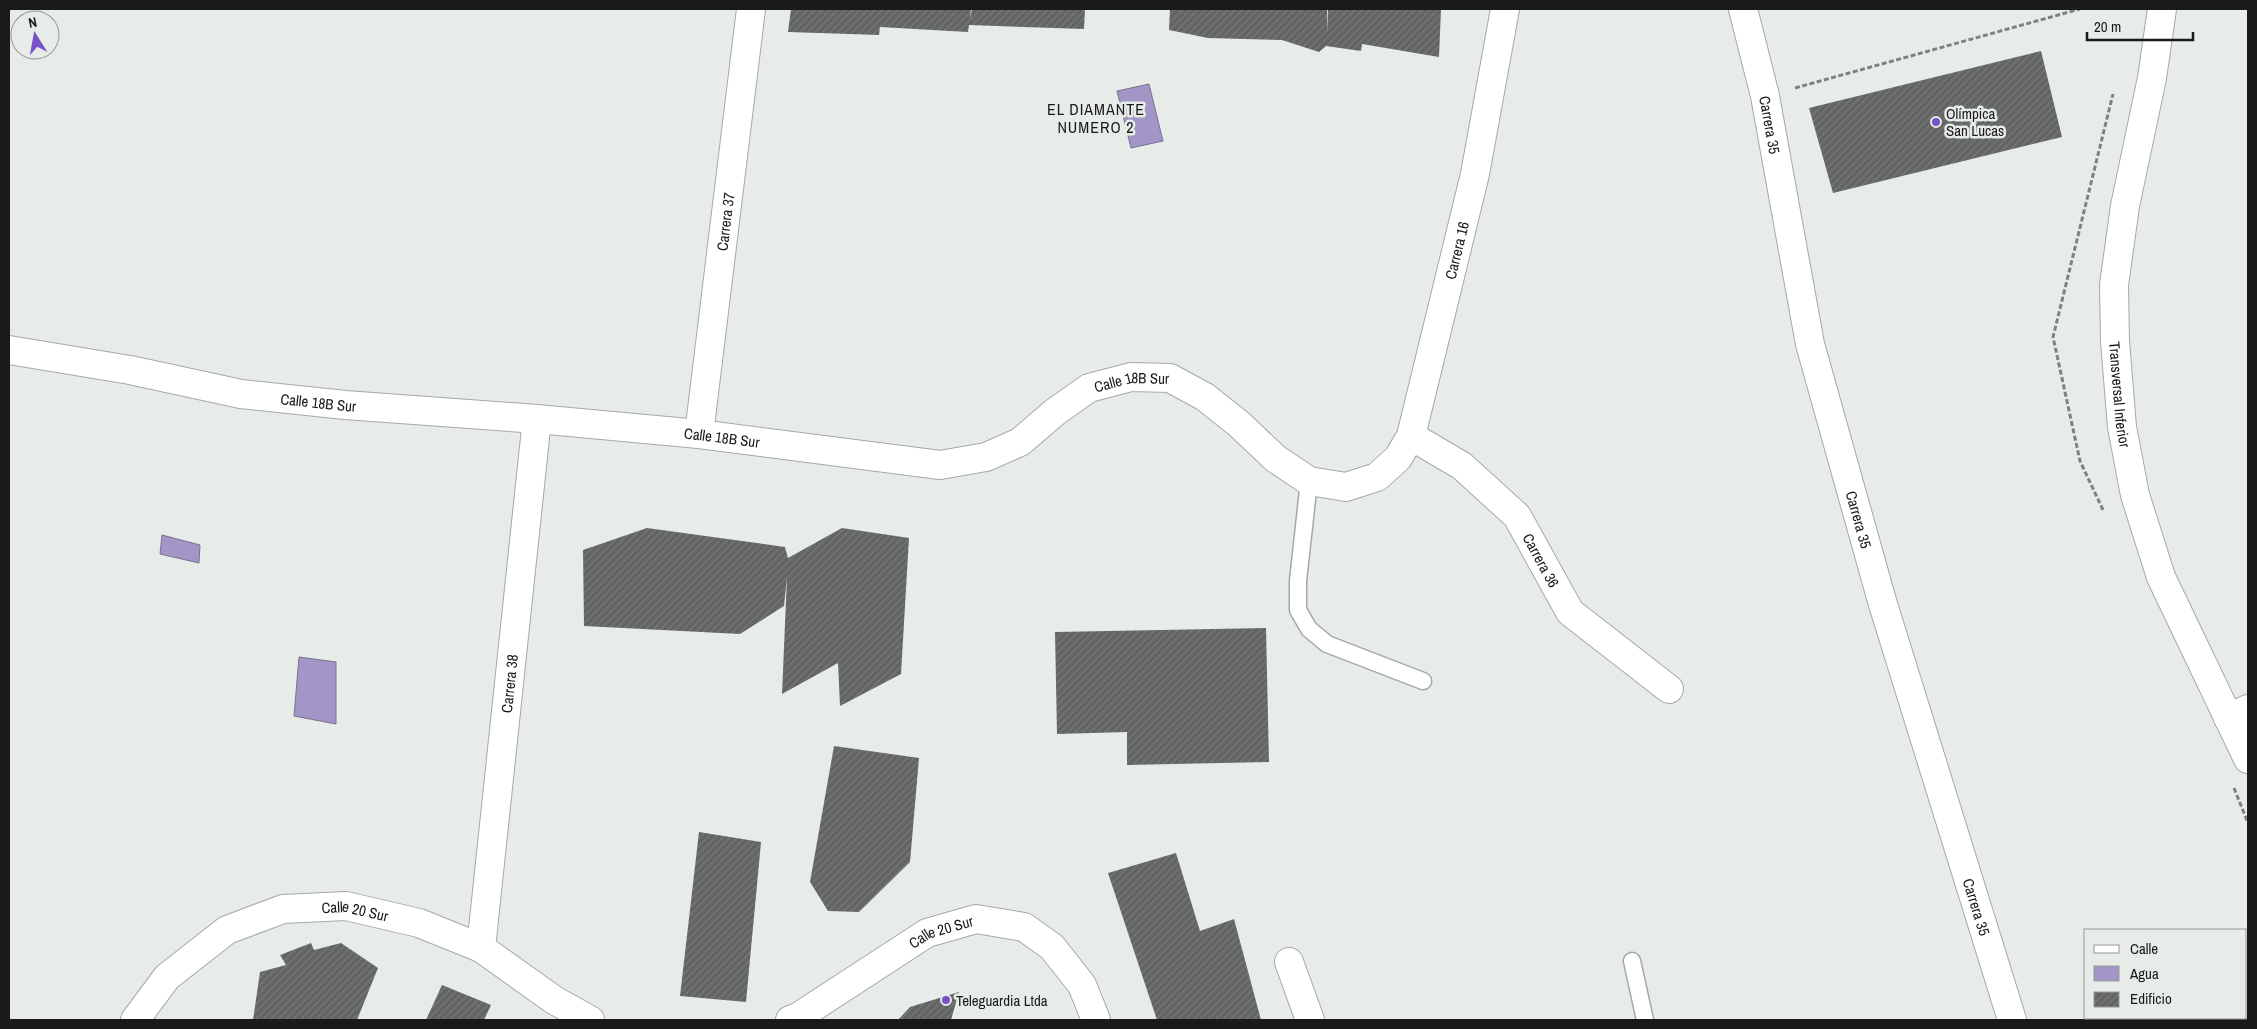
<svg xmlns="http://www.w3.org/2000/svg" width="2257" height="1029" font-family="'Archivo Narrow',sans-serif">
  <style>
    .water { fill: #a196c6; stroke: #787192 }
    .building { fill: url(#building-hatch) }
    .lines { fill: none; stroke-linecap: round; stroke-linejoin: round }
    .lane-casing { stroke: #a5a9a5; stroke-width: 19 }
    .street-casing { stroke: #a5a9a5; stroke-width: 30 }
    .secondary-casing { stroke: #a5a9a5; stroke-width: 30 }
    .path { stroke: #7e817e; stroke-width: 3; stroke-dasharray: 5 2.5; stroke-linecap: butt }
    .lane { stroke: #fff; stroke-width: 16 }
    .street { stroke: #fff; stroke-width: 28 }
    .secondary { stroke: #fff; stroke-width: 28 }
    .poi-dot { fill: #7951cb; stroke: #e8ece8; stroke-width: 2 }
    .labels { text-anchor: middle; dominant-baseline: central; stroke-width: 5; stroke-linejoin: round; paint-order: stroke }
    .poi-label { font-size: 15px; fill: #191a19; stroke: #e8ece8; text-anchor: start }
    .street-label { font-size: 15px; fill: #191a19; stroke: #e8ece8 }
    .neighbourhood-label { font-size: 16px; letter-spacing: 1px; fill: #191a19; stroke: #e8ece8 }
  </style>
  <defs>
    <pattern id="building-hatch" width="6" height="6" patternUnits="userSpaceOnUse" patternTransform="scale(1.25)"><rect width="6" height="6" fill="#626562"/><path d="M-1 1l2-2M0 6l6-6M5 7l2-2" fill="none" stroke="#787a78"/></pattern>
  </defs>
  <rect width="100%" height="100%" fill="#e8ece8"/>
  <g class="water">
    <polygon points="1149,84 1163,141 1131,148 1117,91"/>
    <polygon points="162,535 200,545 199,563 160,554"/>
    <polygon points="299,657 336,662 336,724 294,716"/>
  </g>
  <g class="building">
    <polygon points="791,9 971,9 970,19 972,9 1085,9 1084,29 969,25 968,32 880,27 879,35 788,32"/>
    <polygon points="1170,9 1327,9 1327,33 1328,9 1441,9 1439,57 1362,44 1361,51 1326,46 1319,52 1282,40 1208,38 1169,30"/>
    <polygon points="2041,51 2062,137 1833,193 1809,108"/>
    <polygon points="647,528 785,547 788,558 842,528 909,538 901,674 840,706 838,663 782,694 787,577 784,606 740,634 584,626 583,550"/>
    <polygon points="1266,628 1269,762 1127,765 1127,732 1057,734 1055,632"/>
    <polygon points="834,746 919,758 910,862 859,912 828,911 810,882"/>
    <polygon points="699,832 761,842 746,1002 680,996"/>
    <polygon points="1176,853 1200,931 1234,919 1261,1020 1157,1020 1108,873"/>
    <polygon points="311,943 314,950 341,943 378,968 357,1020 253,1020 260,972 286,965 280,955"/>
    <polygon points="442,985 491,1005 484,1020 426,1020"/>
    <polygon points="959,992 951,1020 898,1020 910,1007"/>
  </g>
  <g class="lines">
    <defs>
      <g id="lane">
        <polyline points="1309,481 1298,581 1298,610 1309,629 1327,644 1423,681"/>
        <polyline points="1632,961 1645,1020"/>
      </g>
      <g id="street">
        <path id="s1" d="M1743,9l22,87 45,248 72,257 130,419"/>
        <path id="s2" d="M9,350l121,20 111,24 104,11 192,14 162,15 241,31 46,-8 34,-15 35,-30 34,-24 42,-11 39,1 35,19 34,27 37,35 33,22 37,6 31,-10 21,-19 13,-22 64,-262 30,-165"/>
        <path id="s3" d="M699,434l52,-425"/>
        <path id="s4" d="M1411,436l51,30 55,50 53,96 99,77"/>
        <polyline points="2228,718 2248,709"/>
        <path id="s5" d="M481,948l56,-529"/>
        <polyline points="1289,962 1310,1020"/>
      </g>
      <g id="secondary">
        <path id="s6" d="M2162,9l-10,69 -27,128 -11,79 1,56 7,86 13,68 26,82 87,182"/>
        <path id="s7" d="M135,1020l32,-43 60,-47 56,-21 63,-3 73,17 62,25 73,52 36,20"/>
        <path id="s8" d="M790,1020l8,-3 129,-84 49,-14 48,8 28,20 30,38 14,35"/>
      </g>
    </defs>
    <use href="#lane" class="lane-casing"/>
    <use href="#street" class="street-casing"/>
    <use href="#secondary" class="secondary-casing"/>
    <g class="path">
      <polyline points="1795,88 2080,9"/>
      <polyline points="2103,510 2080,461 2053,337 2113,94"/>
      <polyline points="2234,788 2248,823"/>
    </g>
    <use href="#lane" class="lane"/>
    <use href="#street" class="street"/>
    <use href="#secondary" class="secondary"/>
  </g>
  <g class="poi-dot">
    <circle cx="1936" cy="122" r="5"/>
    <circle cx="946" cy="1000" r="5"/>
  </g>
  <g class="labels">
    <g class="poi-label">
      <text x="1946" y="113">Olímpica<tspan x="1946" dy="17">San Lucas</tspan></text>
      <text x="956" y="1000">Teleguardia Ltda</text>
    </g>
    <g class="street-label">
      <text stroke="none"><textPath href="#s1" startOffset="119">Carrera 35</textPath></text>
      <text stroke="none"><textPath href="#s3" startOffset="214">Carrera 37</textPath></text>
      <text stroke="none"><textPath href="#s2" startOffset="1682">Carrera 16</textPath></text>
      <text stroke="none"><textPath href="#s2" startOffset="1154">Calle 18B Sur</textPath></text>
      <text stroke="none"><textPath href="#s6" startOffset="390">Transversal Inferior</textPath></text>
      <text stroke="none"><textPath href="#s2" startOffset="314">Calle 18B Sur</textPath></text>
      <text stroke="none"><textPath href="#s2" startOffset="719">Calle 18B Sur</textPath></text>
      <text stroke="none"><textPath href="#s1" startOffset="524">Carrera 35</textPath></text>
      <text stroke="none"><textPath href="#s4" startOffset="184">Carrera 36</textPath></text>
      <text stroke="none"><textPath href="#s5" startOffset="266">Carrera 38</textPath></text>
      <text stroke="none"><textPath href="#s1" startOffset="929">Carrera 35</textPath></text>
      <text stroke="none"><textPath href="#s7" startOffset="262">Calle 20 Sur</textPath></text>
      <text stroke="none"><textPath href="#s8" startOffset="176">Calle 20 Sur</textPath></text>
    </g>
    <g class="neighbourhood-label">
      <text x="1096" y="109">EL DIAMANTE<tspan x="1096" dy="18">NUMERO 2</tspan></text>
    </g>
  </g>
  <rect width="2257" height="1029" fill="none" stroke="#191a19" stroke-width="20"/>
  <rect x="2084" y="929" width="162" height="90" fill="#e8ece8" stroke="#959895"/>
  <rect x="2094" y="945" width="25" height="8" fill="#ffffff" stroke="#959895"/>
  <text x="2130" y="954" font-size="15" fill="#191a19">Calle</text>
  <rect x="2094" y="966" width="25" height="15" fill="#a196c6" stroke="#959895"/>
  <text x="2130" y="979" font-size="15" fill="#191a19">Agua</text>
  <rect x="2094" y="992" width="25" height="15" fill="url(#building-hatch)" stroke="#959895"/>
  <text x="2130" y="1004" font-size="15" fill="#191a19">Edificio</text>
  <g transform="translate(35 35) rotate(349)"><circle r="24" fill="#e8ece8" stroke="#959895"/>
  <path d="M0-4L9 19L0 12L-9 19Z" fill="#7951cb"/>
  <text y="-8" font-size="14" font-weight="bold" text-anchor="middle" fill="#191a19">N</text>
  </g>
  <path d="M2087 32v8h106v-8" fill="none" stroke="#191a19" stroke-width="2.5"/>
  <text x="2094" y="32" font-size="15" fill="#191a19" stroke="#e8ece8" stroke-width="4" paint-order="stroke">20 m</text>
</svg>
